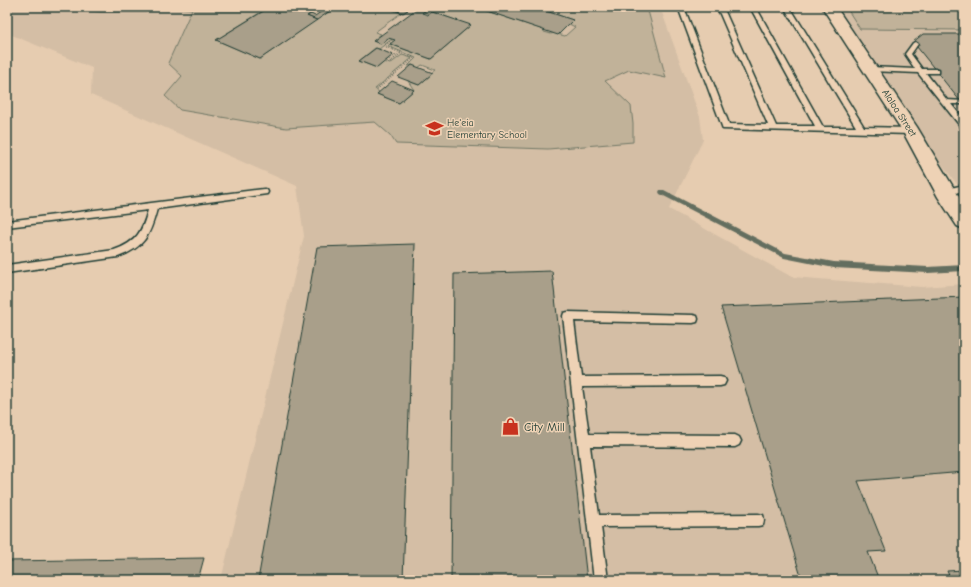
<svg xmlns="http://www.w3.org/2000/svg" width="971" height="587" font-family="'Comic Neue',sans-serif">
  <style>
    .built { fill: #d4bea5 }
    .green { fill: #c1b299; stroke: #707866 }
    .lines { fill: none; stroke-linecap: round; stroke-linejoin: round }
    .stream { fill: #646e5f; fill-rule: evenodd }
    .building { fill: #a99f8a; stroke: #1f3d34 }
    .service-casing { stroke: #1f3d34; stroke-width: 3 }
    .tertiary-casing { stroke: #1f3d34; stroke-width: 3 }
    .path { stroke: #1f3d34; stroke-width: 2; stroke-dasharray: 0.5 2; stroke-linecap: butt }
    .service { fill: #eed2b5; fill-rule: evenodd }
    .tertiary { fill: #eed2b5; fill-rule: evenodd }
    .labels { text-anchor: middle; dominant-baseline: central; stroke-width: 3; stroke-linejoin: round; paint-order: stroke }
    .far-street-label { font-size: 10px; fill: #1f3d34; stroke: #eed2b5 }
    .far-poi-label { font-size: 10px; fill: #1f3d34; stroke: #eed2b5; text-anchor: start }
    .poi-label { font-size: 12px; fill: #1f3d34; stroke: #eed2b5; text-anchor: start }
  </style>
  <rect width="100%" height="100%" fill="#e6ccb0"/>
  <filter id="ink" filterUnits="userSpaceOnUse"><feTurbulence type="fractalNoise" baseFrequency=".025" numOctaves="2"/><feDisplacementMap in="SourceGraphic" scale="8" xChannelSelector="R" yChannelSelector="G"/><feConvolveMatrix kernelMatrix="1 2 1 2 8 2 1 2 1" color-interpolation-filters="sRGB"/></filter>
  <g filter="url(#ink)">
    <g class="built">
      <polygon points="7,7 660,7 700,117 703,140 669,209 792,277 922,287 964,284 964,580 221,580 304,236 297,186 91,95 92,68 7,33"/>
      <polygon points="836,7 964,7 964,193 920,136"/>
    </g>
    <g class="green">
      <polygon points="39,7 148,7 146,12 101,12"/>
      <polygon points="176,7 269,7 216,40 260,59 335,7 385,7 401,13 375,32 381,34 373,41 380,44 390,38 392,39 379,49 375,48 359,61 377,68 384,62 390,64 402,55 412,58 375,89 379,92 377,94 399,103 414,90 408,81 419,85 432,74 431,73 435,70 422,65 418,68 412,65 408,66 416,58 388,46 390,44 431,59 470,26 432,11 429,14 424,12 429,7 475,7 544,30 544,32 551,34 553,33 565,36 575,27 569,24 573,20 534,7 647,7 666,78 629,70 605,81 631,106 633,124 633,142 548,149 396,144 390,135 375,122 286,128 180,110 165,96 182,76 168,63 192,9"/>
      <polygon points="846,7 964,7 964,30 860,29"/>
    </g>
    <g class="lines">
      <polygon class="stream" points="660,190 664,190 785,253 834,262 928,267 964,265 964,271 928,273 834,268 784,258 660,194 659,192"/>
    </g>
    <g class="building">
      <polygon points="270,7 299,7 313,12 307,16 317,20 260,59 216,40"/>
      <polygon points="328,7 336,7 317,20 307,16 311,14 315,16"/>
      <polygon points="385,7 400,7 408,10 403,13"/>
      <polygon points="419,7 428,8 422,13 428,15 432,12 471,25 431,59 390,44 395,40 388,38 381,44 373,41"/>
      <polygon points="475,7 534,7 573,20 558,35"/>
      <polygon points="923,34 964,34 964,106 913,42"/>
      <polygon points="376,48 393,55 377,68 359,61"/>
      <polygon points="412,65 433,73 419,85 398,77"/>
      <polygon points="392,81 414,90 399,103 377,94"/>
      <polygon points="415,244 403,580 258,580 317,247"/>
      <polygon points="552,271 587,580 451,580 454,274"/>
      <polygon points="964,297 964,472 858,481 886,551 868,552 879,580 802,580 721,307"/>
      <polygon points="204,558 198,580 7,580 7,561"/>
      <polygon points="964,570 964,580 951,580 947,571"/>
    </g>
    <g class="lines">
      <defs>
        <g id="service">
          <polygon points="678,7 684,7 729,124 768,125 717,7 723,7 776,126 815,126 750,7 756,7 823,127 856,127 784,7 790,7 864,127 911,128 915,131 911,134 723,129"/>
          <polygon points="915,42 918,44 911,54 922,69 939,69 939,73 926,73 947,100 964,101 964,104 951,104 964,120 964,128 961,127 918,73 870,71 866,69 870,67 915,69 905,54 913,43"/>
          <polygon points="964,185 964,191 945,195 941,192 942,190"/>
          <path d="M264,189l3,1 1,2 -1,2 -110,15c-7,26 -12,38 -39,48l-111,16v-8l107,-15c23,-8 28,-18 34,-40l-141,17v-6z"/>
          <polygon points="568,312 693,315 697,316 698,319 697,322 693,323 574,321 581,377 720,376 724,377 726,381 724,385 720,386 582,387 589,434 735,435 739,437 741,441 739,445 735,447 590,446 599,515 758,514 763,515 764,520 763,525 758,526 601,527 608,580 594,580 563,316 564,313"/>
        </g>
        <polygon id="tertiary" points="822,7 836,7 917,127 964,205 964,229 957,226 938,197 903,132"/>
      </defs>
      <use href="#service" class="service-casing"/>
      <use href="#tertiary" class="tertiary-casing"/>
      <g class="path">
        <polyline points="390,53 395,55 387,61 389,63 401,53"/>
        <polyline points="377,89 414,58 384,46 393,40"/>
      </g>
      <use href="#service" class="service"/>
      <use href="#tertiary" class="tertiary"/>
    </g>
  </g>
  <defs>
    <symbol id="school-bare" viewBox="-9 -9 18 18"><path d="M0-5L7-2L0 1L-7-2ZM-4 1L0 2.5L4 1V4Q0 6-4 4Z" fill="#c8321e" stroke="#eed2b5" stroke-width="2.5" paint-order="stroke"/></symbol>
    <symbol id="shop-bare" viewBox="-9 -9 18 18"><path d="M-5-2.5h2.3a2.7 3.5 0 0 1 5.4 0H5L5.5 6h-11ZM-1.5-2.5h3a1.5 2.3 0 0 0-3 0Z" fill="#c8321e" stroke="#eed2b5" stroke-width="2.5" paint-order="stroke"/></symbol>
  </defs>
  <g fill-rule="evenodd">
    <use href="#school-bare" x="422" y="116" width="25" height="25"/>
    <use href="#shop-bare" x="498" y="414" width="25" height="25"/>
  </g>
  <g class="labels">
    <g class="far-street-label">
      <text transform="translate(899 113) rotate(57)">Alaloa Street</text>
    </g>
    <g class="far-poi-label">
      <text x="447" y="123">He'eia<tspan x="447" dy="12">Elementary School</tspan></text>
    </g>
    <g class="poi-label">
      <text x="524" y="427">City Mill</text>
    </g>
  </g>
  <rect width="971" height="587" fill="none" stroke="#eed2b5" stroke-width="24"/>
  <rect x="12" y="12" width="947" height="563" fill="none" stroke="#1f3d34" stroke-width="1.5" filter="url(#ink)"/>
</svg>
